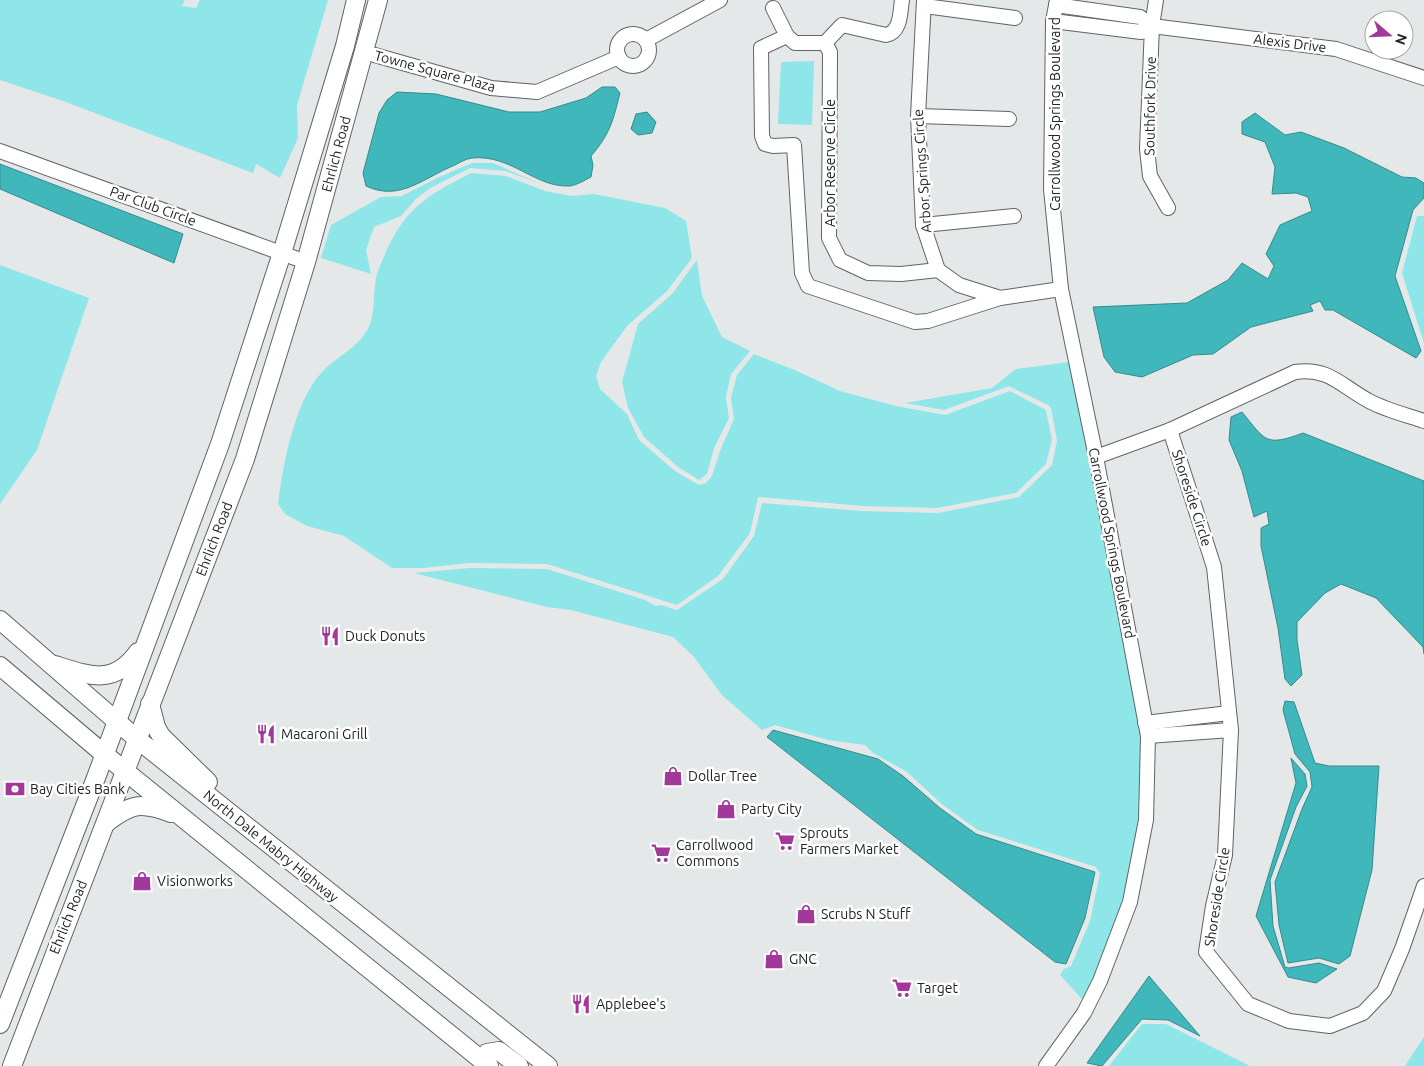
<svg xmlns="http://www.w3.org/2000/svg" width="1424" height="1066" font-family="Ubuntu,sans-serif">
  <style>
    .green { fill: #8fe6e8 }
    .water { fill: #40b7ba; stroke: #378b8d }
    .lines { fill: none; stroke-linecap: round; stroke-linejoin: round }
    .minor-casing { stroke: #606464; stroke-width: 16 }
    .major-casing { stroke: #606464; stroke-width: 20 }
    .minor { stroke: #fff; stroke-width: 14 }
    .major { stroke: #fff; stroke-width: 18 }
    .labels { text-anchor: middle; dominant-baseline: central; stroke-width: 5; stroke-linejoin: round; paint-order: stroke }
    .street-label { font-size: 14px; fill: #222323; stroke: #fff }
    .poi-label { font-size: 14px; fill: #222323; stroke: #fff; text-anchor: start }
  </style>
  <rect width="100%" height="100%" fill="#e4e8e8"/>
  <g class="green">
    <polygon points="0,0 185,0 182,6 196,8 200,0 328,0 297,105 298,138 280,178 256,164 253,173 63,101 0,80"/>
    <polygon points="814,61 812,125 778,124 781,62"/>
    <polygon points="472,163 493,163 538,183 506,171 470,168 430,188 416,199 401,216 374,227 366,250 371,274 321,258 331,225 381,197 402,196 437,178"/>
    <path d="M471,173l35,3 39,15 27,5 22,-2 71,14 21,13 6,37 -25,33 -40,35 -26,36 -5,14 4,13 27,25 12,26 36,31 24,14 7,-2 6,-7 8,-25 14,-32 -3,-21 6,-23 17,-21 43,17 43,20 56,15 49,9 65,-24 36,19 6,30 -6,24 -30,29 -79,15 -74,-2 -105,-9 -8,36 -32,43 -41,29 -130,-41 -78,-1 -46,5h-31l-48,-32 -37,-10 -22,-12 -7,-10c5,-39 16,-102 44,-132 15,-16 39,-25 48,-48 5,-14 3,-30 6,-45 1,-8 6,-17 9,-25 20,-46 43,-59 86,-81z"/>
    <polygon points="1417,216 1424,216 1424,343 1402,273"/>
    <polygon points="697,260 702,296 722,337 750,351 731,374 726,397 729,418 714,448 707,474 699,480 678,467 644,437 628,408 622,382 638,324 672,294"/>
    <polygon points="0,265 89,298 37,450 0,504"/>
    <polygon points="1070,362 1141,736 1140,819 1124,901 1094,978 1083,1000 1060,975 1064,969 1071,966 1090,921 1100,873 1096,867 978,830 943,805 907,772 873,753 865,745 828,740 775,725 762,730 722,695 694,657 673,637 571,610 547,607 414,573 470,568 547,569 645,600 656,606 661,605 677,610 723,579 754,536 762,503 862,511 938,513 1019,497 1052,465 1057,441 1051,408 1048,405 1009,386 944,410 905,403 992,388 1016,369"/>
    <polygon points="1142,1024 1166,1024 1250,1066 1109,1066"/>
    <polygon points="1424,1037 1424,1066 1404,1066 1405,1066"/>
  </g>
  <g class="water">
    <path d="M602,87h13l5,6c-7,28 -10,41 -29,63l2,9 -2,12c-6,3 -14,8 -21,9 -35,2 -59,-32 -98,-28 -6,1 -12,4 -17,7 -32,13 -55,37 -89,21l-3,-13 16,-60 8,-13 10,-8 39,2 73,18h31l46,-14z"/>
    <polygon points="647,112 656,122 652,133 638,135 631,129 636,114"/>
    <polygon points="1255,113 1285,135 1301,132 1344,148 1402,177 1416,178 1424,183 1424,198 1413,210 1395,276 1421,351 1416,358 1333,310 1325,310 1320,301 1310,305 1313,311 1251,327 1213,354 1193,355 1142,377 1115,372 1104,357 1093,307 1187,303 1228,280 1242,263 1268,279 1274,266 1266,254 1280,225 1312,211 1308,197 1296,193 1272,194 1275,167 1265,142 1242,134 1242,122"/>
    <polygon points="0,164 183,234 174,263 0,189"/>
    <path d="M1242,412c24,29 23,35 61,21l121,48v173l-1,-7 -47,-49 -35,-14 -16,9 -28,29v18l5,35 -11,11 -6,-7 -7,-51 -17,-82v-18l8,-4 -2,-13 -13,6 -12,-46 -13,-31 2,-23z"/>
    <polygon points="1285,701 1294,702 1315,763 1329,766 1379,766 1372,870 1350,956 1339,964 1319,958 1288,963 1279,925 1275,882 1302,809 1312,787 1310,772 1295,754 1283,710"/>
    <polygon points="773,730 878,759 903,776 940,808 976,834 1095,872 1085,918 1066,964 1055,962 767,737"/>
    <polygon points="1291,758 1305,774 1307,786 1296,807 1270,880 1273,926 1285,967 1289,968 1319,963 1337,969 1316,983 1288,977 1256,916 1296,783"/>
    <polygon points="1149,976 1200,1036 1168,1020 1142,1019 1102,1066 1087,1063"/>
  </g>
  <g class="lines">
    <defs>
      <g id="minor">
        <polyline points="924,0 918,116 923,225 938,270 959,285 1000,298 1061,289"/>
        <polyline points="1156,0 1152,26 1147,149 1150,176 1168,208"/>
        <polyline points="1056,5 1140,17 1152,26 1336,49 1424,78"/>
        <polyline points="925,6 1015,18"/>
        <polyline points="773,8 787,36"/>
        <polyline points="1053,21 1141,32 1152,26"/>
        <circle cx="633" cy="50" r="16"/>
        <polyline points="646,40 720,0"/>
        <path d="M825,43l17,-18 44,10c15,-3 14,-22 16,-35"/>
        <polyline points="364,52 491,88 537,92 619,57"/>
        <polyline points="918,116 1009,119"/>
        <polyline points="0,151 306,262"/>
        <polyline points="923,225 1014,216"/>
        <polyline points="938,270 901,274 868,273 840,260 829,238 830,52 825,43 795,43 787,36 761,48 762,136 765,144 773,146 794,145 802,273 808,286 915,322 928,321 1000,298"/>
        <polyline points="1170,430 1214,567 1231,730 1225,855 1213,906 1206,952 1248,1004 1289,1021 1330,1026 1363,1013 1384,991 1402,949 1424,886"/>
        <path d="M1096,457l74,-27 125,-58c34,-5 46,14 74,29 17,9 37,14 55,20"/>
        <polyline points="1145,723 1229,713"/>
        <polyline points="1148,736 1231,730"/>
        <polyline points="1046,1066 1084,1013 1100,981 1130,902 1146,820 1148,736 1096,457 1061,289 1051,189 1053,21 1057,0"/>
      </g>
      <g id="major">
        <polyline points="0,620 137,739 548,1066"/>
        <path d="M55,665c34,11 59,21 83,-13"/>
        <polyline points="0,666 104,754 489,1066"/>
        <polyline points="150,704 156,727 161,736 208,782"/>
        <path d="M106,823c26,-20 35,-21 65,-10"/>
        <polyline points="0,1024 94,783 220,444 282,253 345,46 356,0"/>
        <polyline points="482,1060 487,1053 499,1051 519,1066"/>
        <polyline points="12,1066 245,459 306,262 378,0"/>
      </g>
    </defs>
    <use href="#minor" class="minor-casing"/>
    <use href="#major" class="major-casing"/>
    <use href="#minor" class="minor"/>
    <use href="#major" class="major"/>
  </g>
  <defs>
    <symbol id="restaurant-bare" viewBox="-9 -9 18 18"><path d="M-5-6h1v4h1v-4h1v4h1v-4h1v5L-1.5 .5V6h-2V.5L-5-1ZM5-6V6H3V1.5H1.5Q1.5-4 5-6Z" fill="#a23899" stroke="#fff" stroke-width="2.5" paint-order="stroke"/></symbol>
    <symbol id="shop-bare" viewBox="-9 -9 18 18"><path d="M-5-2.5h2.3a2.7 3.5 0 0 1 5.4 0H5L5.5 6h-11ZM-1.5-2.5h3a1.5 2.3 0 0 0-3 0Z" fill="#a23899" stroke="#fff" stroke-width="2.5" paint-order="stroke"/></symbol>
    <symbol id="bank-bare" viewBox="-9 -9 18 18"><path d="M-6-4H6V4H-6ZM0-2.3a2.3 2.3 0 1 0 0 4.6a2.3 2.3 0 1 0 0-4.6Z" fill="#a23899" stroke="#fff" stroke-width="2.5" paint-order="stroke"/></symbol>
    <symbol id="supermarket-bare" viewBox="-9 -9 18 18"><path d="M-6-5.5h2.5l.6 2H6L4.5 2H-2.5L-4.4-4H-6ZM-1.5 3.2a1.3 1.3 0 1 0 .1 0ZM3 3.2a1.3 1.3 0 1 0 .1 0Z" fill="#a23899" stroke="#fff" stroke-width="2.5" paint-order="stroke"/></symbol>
  </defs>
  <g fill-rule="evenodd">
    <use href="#restaurant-bare" x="316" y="622" width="28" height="28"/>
    <use href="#restaurant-bare" x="252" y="720" width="28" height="28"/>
    <use href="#shop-bare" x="659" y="762" width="28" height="28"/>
    <use href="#bank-bare" x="1" y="775" width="28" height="28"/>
    <use href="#shop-bare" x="712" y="795" width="28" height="28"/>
    <use href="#supermarket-bare" x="771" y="827" width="28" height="28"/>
    <use href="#supermarket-bare" x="647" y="839" width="28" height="28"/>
    <use href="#shop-bare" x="128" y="867" width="28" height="28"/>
    <use href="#shop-bare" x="792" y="900" width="28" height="28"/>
    <use href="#shop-bare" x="760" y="945" width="28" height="28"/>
    <use href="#supermarket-bare" x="888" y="974" width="28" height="28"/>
    <use href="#restaurant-bare" x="567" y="990" width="28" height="28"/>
  </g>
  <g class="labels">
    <g class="street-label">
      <text transform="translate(1290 43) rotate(7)">Alexis Drive</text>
      <text transform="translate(435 71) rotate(15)">Towne Square Plaza</text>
      <text transform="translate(1150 106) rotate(-89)">Southfork Drive</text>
      <text transform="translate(1055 114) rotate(-90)">Carrollwood Springs Boulevard</text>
      <text transform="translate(336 154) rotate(-75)">Ehrlich Road</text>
      <text transform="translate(830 163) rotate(-90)">Arbor Reserve Circle</text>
      <text transform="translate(922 171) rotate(-94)">Arbor Springs Circle</text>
      <text transform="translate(153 206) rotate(20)">Par Club Circle</text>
      <text transform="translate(1192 498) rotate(72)">Shoreside Circle</text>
      <text transform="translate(214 539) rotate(-69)">Ehrlich Road</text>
      <text transform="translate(1112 543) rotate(79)">Carrollwood Springs Boulevard</text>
      <text transform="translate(271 846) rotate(39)">North Dale Mabry Highway</text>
      <text transform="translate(1217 897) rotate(-81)">Shoreside Circle</text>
      <text transform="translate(68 917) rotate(-68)">Ehrlich Road</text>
    </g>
    <g class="poi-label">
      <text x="345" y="636">Duck Donuts</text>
      <text x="281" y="734">Macaroni Grill</text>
      <text x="688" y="776">Dollar Tree</text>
      <text x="30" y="789">Bay Cities Bank</text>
      <text x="741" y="809">Party City</text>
      <text x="800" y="833">Sprouts<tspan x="800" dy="16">Farmers Market</tspan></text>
      <text x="676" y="845">Carrollwood<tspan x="676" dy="16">Commons</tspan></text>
      <text x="157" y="881">Visionworks</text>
      <text x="821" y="914">Scrubs N Stuff</text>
      <text x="789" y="959">GNC</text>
      <text x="917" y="988">Target</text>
      <text x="596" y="1004">Applebee's</text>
    </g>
  </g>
  <g transform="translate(1389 35) rotate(109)"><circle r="24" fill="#ffffff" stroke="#a7a7a7"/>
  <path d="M0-4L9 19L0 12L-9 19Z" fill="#a23899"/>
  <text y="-8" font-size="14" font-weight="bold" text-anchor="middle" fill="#222323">N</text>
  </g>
</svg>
